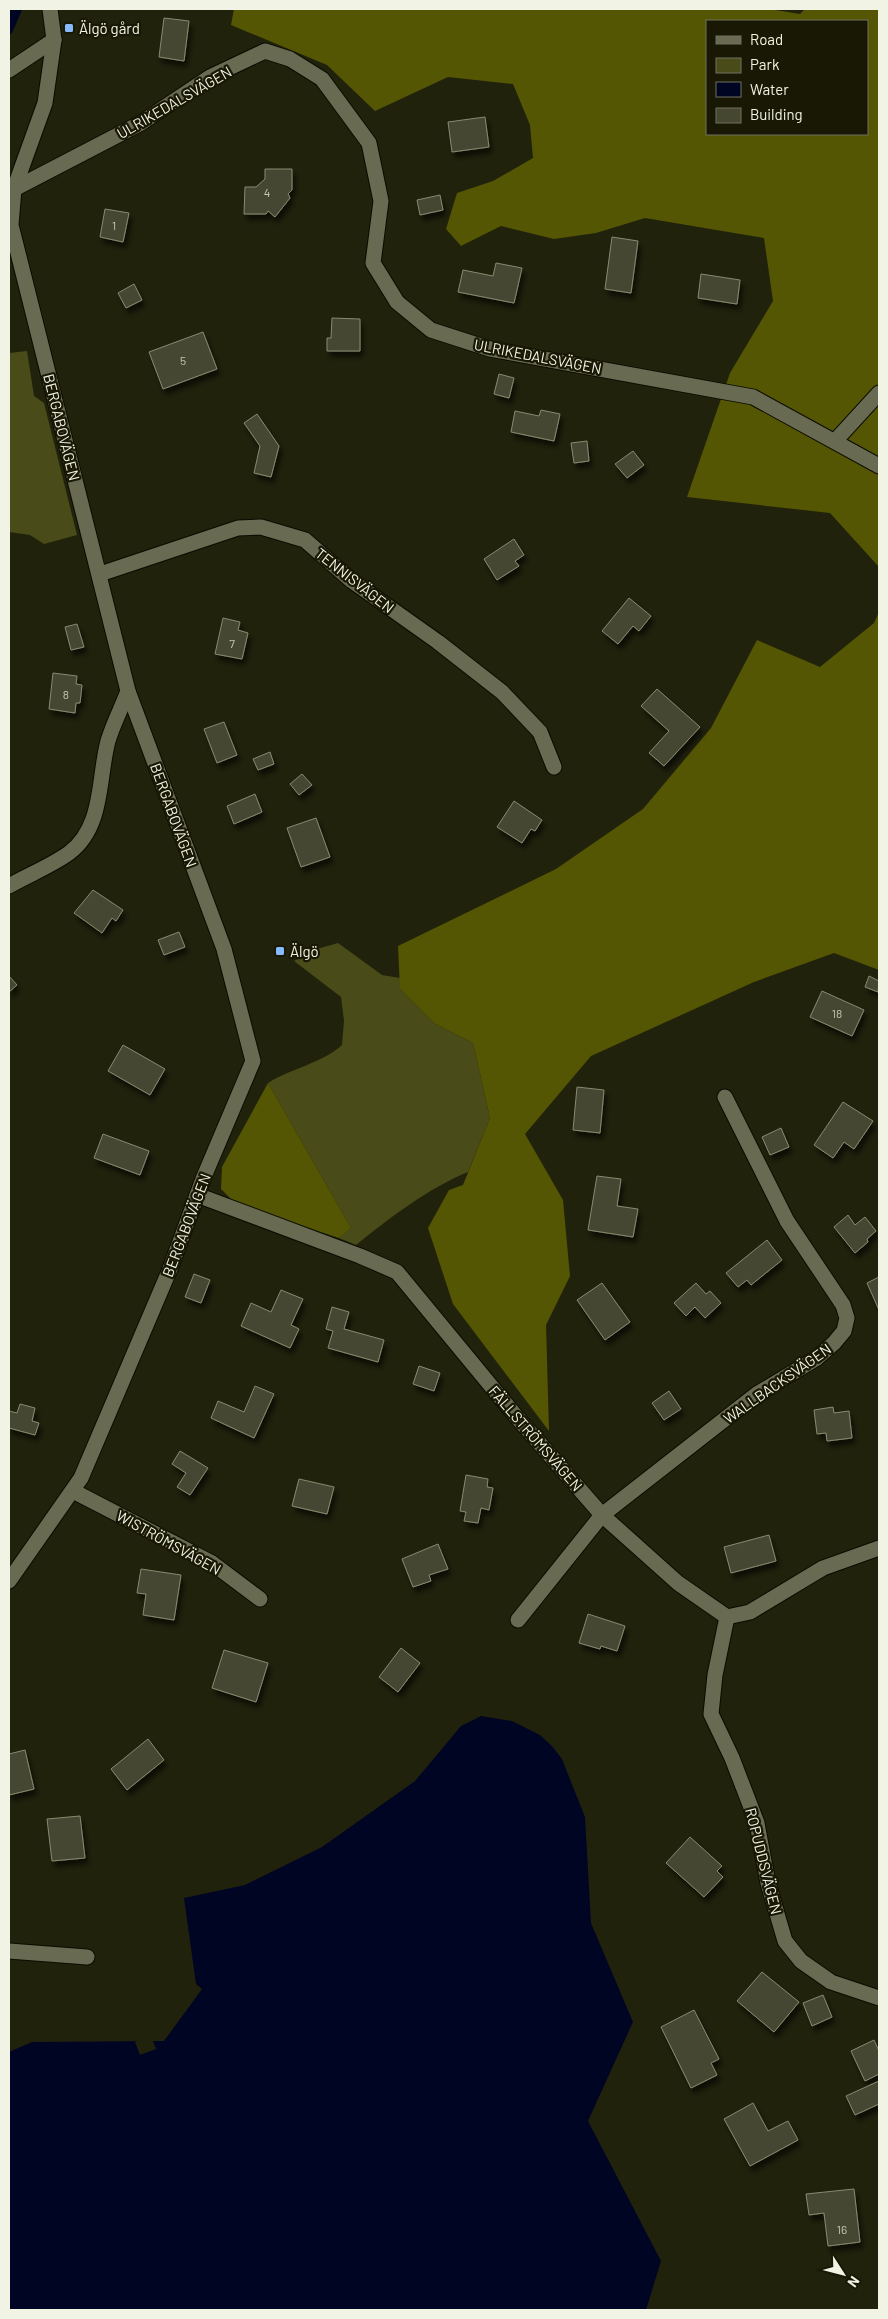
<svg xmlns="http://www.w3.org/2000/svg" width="888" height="2319" font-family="Barlow,sans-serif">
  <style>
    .green { fill: #494b19 }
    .forest { fill: #555603; fill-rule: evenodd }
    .water { fill: #000523 }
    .pier { fill: #21220c }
    .building { fill: #454730; stroke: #888a70; filter: url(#shadow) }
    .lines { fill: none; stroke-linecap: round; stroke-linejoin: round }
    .street-casing { stroke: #0b0b00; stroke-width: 17 }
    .secondary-casing { stroke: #0b0b00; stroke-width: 17 }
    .street { stroke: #686a51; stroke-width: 15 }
    .secondary { stroke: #686a51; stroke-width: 15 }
    .poi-dot { fill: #88bbfc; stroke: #181804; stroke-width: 2 }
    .labels { text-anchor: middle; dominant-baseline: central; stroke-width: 4.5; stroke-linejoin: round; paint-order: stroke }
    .number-label { font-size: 12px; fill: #c6c8b8 }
    .poi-label { font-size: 15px; fill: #f1f3e5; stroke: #181804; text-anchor: start }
    .street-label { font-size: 15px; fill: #f1f3e5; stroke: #181804 }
  </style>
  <defs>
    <filter id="shadow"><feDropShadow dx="3" dy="5.5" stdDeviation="2.5" flood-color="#0009"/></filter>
  </defs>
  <rect width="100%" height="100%" fill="#21220c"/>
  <g class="green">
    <polygon points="27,351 34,396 44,403 77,535 44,544 30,535 9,532 9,353"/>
    <path d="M338,943l44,32 18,3v11l34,34 39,20 17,75 -22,54c-41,17 -77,45 -112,73l-17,-7 12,-10 -83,-145c24,-15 54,-20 74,-38l2,-24 -3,-24 -47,-36 23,-12z"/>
  </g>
  <g class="forest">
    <path d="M234,9h535l31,5 5,-5h74v558l-49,-54 -143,-16 43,-124 43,-72 -9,-63 -119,-20 -49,15 -42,6 -53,-13 -40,20 -15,-17 11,-36 36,-12 40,-23 -3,-33 -17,-41 -65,-7 -73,34 -48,-46 -96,-40zM707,21h160v113h-160z"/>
    <polygon points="879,612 879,970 834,953 754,982 591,1056 525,1134 563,1200 570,1276 546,1325 549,1431 453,1304 428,1228 449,1190 463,1185 490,1118 473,1043 434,1023 400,989 398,946 556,869 643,809 711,728 757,640 820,667 874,623"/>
    <polygon points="268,1083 351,1228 339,1238 236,1204 221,1189 222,1167"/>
  </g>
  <g class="water">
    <polygon points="9,9 22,10 12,33 9,35"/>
    <polygon points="481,1716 512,1721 540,1735 552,1746 562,1759 585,1817 591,1923 633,2022 588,2121 661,2261 646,2310 9,2310 9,2052 32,2042 164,2041 202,1989 196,1984 184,1898 245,1885 322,1847 415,1781 461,1726"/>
  </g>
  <polygon class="pier" points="145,2038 152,2038 156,2049 140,2055 135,2042"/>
  <g class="building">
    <polygon points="164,18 189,21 184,61 159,57"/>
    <polygon points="485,117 489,147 452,152 448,122"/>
    <polygon points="265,169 292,169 292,190 288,194 290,198 275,217 268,211 266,214 244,214 245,187 256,187 265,179"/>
    <polygon points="440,195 443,210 420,215 417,200"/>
    <polygon points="105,209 129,213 123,242 100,237"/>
    <polygon points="612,237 638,241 631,293 605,289"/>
    <polygon points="496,263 522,268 514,303 458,292 463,270 493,276"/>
    <polygon points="701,274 740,280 737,304 698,298"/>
    <polygon points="134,284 142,300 126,308 118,293"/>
    <polygon points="332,318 360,319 360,351 327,351 327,338 331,338"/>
    <polygon points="203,332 217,369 163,389 149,352"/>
    <polygon points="499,374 514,378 509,398 494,394"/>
    <polygon points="541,410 560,414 554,441 511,432 515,411 539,416"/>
    <polygon points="257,414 279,446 271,477 254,473 260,446 244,423"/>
    <polygon points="587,441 589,461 574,463 571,443"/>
    <polygon points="633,451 644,465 627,478 615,464"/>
    <polygon points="514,539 524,555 515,561 519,566 497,580 484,559"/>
    <polygon points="629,598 651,616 639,631 633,626 618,644 602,631"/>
    <polygon points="223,618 240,622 238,630 248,633 242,659 215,654"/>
    <polygon points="77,624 84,647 71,650 65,627"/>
    <polygon points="53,673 77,676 76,684 82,685 80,703 76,703 75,713 49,709"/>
    <polygon points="657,689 700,727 664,766 649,753 669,731 641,706"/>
    <polygon points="224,722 237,755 217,763 204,729"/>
    <polygon points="270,752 274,764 258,770 253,759"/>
    <polygon points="302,774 312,785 299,795 290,784"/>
    <polygon points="255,794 262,812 234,824 227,806"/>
    <polygon points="514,801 542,820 535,831 531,829 522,843 497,827"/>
    <polygon points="316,818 330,857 301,867 287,828"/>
    <polygon points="93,890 123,910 116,921 112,918 102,933 74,913"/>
    <polygon points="179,932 185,947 164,955 158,940"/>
    <polygon points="9,976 17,985 9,992"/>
    <polygon points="869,976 879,981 878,992 865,987"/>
    <polygon points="822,991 864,1010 852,1036 810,1017"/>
    <polygon points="123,1045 165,1069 150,1095 108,1071"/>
    <polygon points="577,1087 604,1090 600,1133 573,1130"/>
    <polygon points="843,1102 873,1121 854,1149 844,1142 833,1158 814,1145"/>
    <polygon points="781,1128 789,1147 770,1155 762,1137"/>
    <polygon points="103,1134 149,1151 140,1175 94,1158"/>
    <polygon points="597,1176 621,1179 617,1206 638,1209 633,1237 588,1230"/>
    <polygon points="848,1215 855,1225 865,1217 876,1231 867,1239 868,1242 855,1253 834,1227"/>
    <polygon points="767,1240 782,1260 751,1285 747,1280 738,1287 726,1273"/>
    <polygon points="194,1274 210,1280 201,1303 185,1297"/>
    <polygon points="879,1277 879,1310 867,1283"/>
    <polygon points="602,1283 630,1322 605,1340 577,1300"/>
    <polygon points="696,1283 706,1294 710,1291 721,1303 705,1318 695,1307 686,1316 674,1303"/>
    <polygon points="281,1290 303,1299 291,1325 299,1329 290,1348 241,1326 251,1303 271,1312"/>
    <polygon points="332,1307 349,1312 344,1329 384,1340 378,1362 328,1348 333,1331 326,1329"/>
    <polygon points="419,1366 440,1373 434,1391 413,1384"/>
    <polygon points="255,1386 274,1394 254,1438 211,1418 218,1401 244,1412"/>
    <polygon points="669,1391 681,1409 664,1420 652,1403"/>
    <polygon points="20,1404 35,1408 32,1421 39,1423 35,1435 9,1428 9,1411 17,1413"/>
    <polygon points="833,1407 834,1413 849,1411 852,1438 827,1441 826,1433 817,1434 814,1410"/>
    <polygon points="180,1451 208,1468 190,1495 177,1487 186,1473 172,1464"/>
    <polygon points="466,1475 488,1479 487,1487 493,1488 489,1510 481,1508 478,1523 464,1521 466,1512 460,1511"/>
    <polygon points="299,1479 334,1487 327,1514 292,1506"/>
    <polygon points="769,1535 776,1561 731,1573 724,1547"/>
    <polygon points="438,1544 448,1569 429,1575 431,1581 413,1587 402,1559"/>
    <polygon points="141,1569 181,1575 174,1620 143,1615 146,1594 137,1593"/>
    <polygon points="588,1614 625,1626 617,1651 601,1646 600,1649 579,1643"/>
    <polygon points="401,1648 420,1663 398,1692 379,1677"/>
    <polygon points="224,1650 268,1663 256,1702 212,1688"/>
    <polygon points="148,1739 164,1760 127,1790 111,1769"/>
    <polygon points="25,1750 34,1789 9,1795 9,1754"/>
    <polygon points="80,1816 85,1858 52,1861 47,1819"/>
    <polygon points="690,1837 722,1866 717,1871 723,1877 704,1897 666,1863"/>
    <polygon points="762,1972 799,2002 774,2032 737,2001"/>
    <polygon points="823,1995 832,2017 812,2026 803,2003"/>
    <polygon points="694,2010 719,2059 711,2063 717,2075 691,2088 661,2027"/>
    <polygon points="874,2040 879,2051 879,2074 865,2081 851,2051"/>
    <polygon points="879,2081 879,2104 855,2115 846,2096"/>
    <polygon points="753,2103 768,2131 788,2121 798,2140 750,2166 724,2119"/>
    <polygon points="854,2189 860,2242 828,2246 824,2213 809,2215 806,2194"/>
  </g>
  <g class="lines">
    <defs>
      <g id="street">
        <polyline points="9,70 54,40"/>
        <polyline points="14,189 141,123 210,77 265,51 290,59 322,79 369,143 381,201 373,263 397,302 431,330 490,349 753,397 879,466"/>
        <polyline points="836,440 879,393"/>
        <polyline points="100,574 238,528 261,527 305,540 352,581 438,642 502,692 540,732 554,767"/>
        <path d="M9,886c19,-11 42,-20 60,-33 35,-26 29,-75 39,-112 5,-17 14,-34 20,-50"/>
        <polyline points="197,1195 360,1256 397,1272 515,1415 602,1515 678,1583 727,1617 750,1612 823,1568 879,1548"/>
        <polyline points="73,1491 212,1563 260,1599"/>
        <polyline points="9,1581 81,1478 170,1269 203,1179 253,1061 224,949 128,691 11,225 14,189 45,103 54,40"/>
        <polyline points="727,1617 715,1675 711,1714 732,1758 757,1823 768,1883 785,1941 801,1961 831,1982 879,1998"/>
        <polyline points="518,1620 602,1515 757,1394 817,1358 834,1343 844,1331 847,1318 843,1305 787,1221 725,1097"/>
        <polyline points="9,1951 87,1957"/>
      </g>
      <polyline id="secondary" points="50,9 54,40"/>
    </defs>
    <use href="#street" class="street-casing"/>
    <use href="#secondary" class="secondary-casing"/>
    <use href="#street" class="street"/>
    <use href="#secondary" class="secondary"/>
  </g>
  <g class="poi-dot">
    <rect x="64" y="23" width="10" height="10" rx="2.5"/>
    <rect x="275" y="946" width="10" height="10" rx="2.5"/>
  </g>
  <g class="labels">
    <g class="number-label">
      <text x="267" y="192">4</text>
      <text x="114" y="225">1</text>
      <text x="183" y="360">5</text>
      <text x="232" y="643">7</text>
      <text x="66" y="694">8</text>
      <text x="837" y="1013">18</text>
      <text x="842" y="2229">16</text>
    </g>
    <g class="poi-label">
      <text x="79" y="28">Älgö gård</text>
      <text x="290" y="951">Älgö</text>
    </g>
    <g class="street-label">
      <text transform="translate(174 102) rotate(-30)">ULRIKEDALSVÄGEN</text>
      <text transform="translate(538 356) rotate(11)">ULRIKEDALSVÄGEN</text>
      <text transform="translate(62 427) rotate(76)">BERGABOVÄGEN</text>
      <text transform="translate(355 580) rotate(38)">TENNISVÄGEN</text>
      <text transform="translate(174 815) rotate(70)">BERGABOVÄGEN</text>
      <text transform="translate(186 1225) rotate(-69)">BERGABOVÄGEN</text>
      <text transform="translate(777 1383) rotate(-35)">WALLBACKSVÄGEN</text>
      <text transform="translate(536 1438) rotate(49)">FÄLLSTRÖMSVÄGEN</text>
      <text transform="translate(169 1542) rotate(29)">WISTRÖMSVÄGEN</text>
      <text transform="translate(764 1861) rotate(76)">ROPUDDSVÄGEN</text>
    </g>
  </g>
  <rect width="888" height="2319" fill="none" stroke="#f1f3e5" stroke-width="20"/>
  <rect x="706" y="20" width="162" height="115" fill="#181804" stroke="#6f705e"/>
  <rect x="716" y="36" width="25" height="8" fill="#686a51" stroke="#6f705e"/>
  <text x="750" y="45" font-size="15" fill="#f1f3e5">Road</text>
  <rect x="716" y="58" width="25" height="15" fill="#494b19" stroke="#6f705e"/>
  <text x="750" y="70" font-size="15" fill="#f1f3e5">Park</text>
  <rect x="716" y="82" width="25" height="15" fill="#000523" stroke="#6f705e"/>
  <text x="750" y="95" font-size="15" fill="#f1f3e5">Water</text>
  <rect x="716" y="108" width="25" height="15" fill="#454730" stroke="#6f705e"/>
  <text x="750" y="120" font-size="15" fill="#f1f3e5">Building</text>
  <g transform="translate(843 2274) rotate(126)" stroke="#181804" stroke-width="4" paint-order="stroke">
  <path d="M0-4L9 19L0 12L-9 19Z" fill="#f1f3e5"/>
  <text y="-8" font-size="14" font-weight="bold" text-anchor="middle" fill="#f1f3e5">N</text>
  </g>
</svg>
